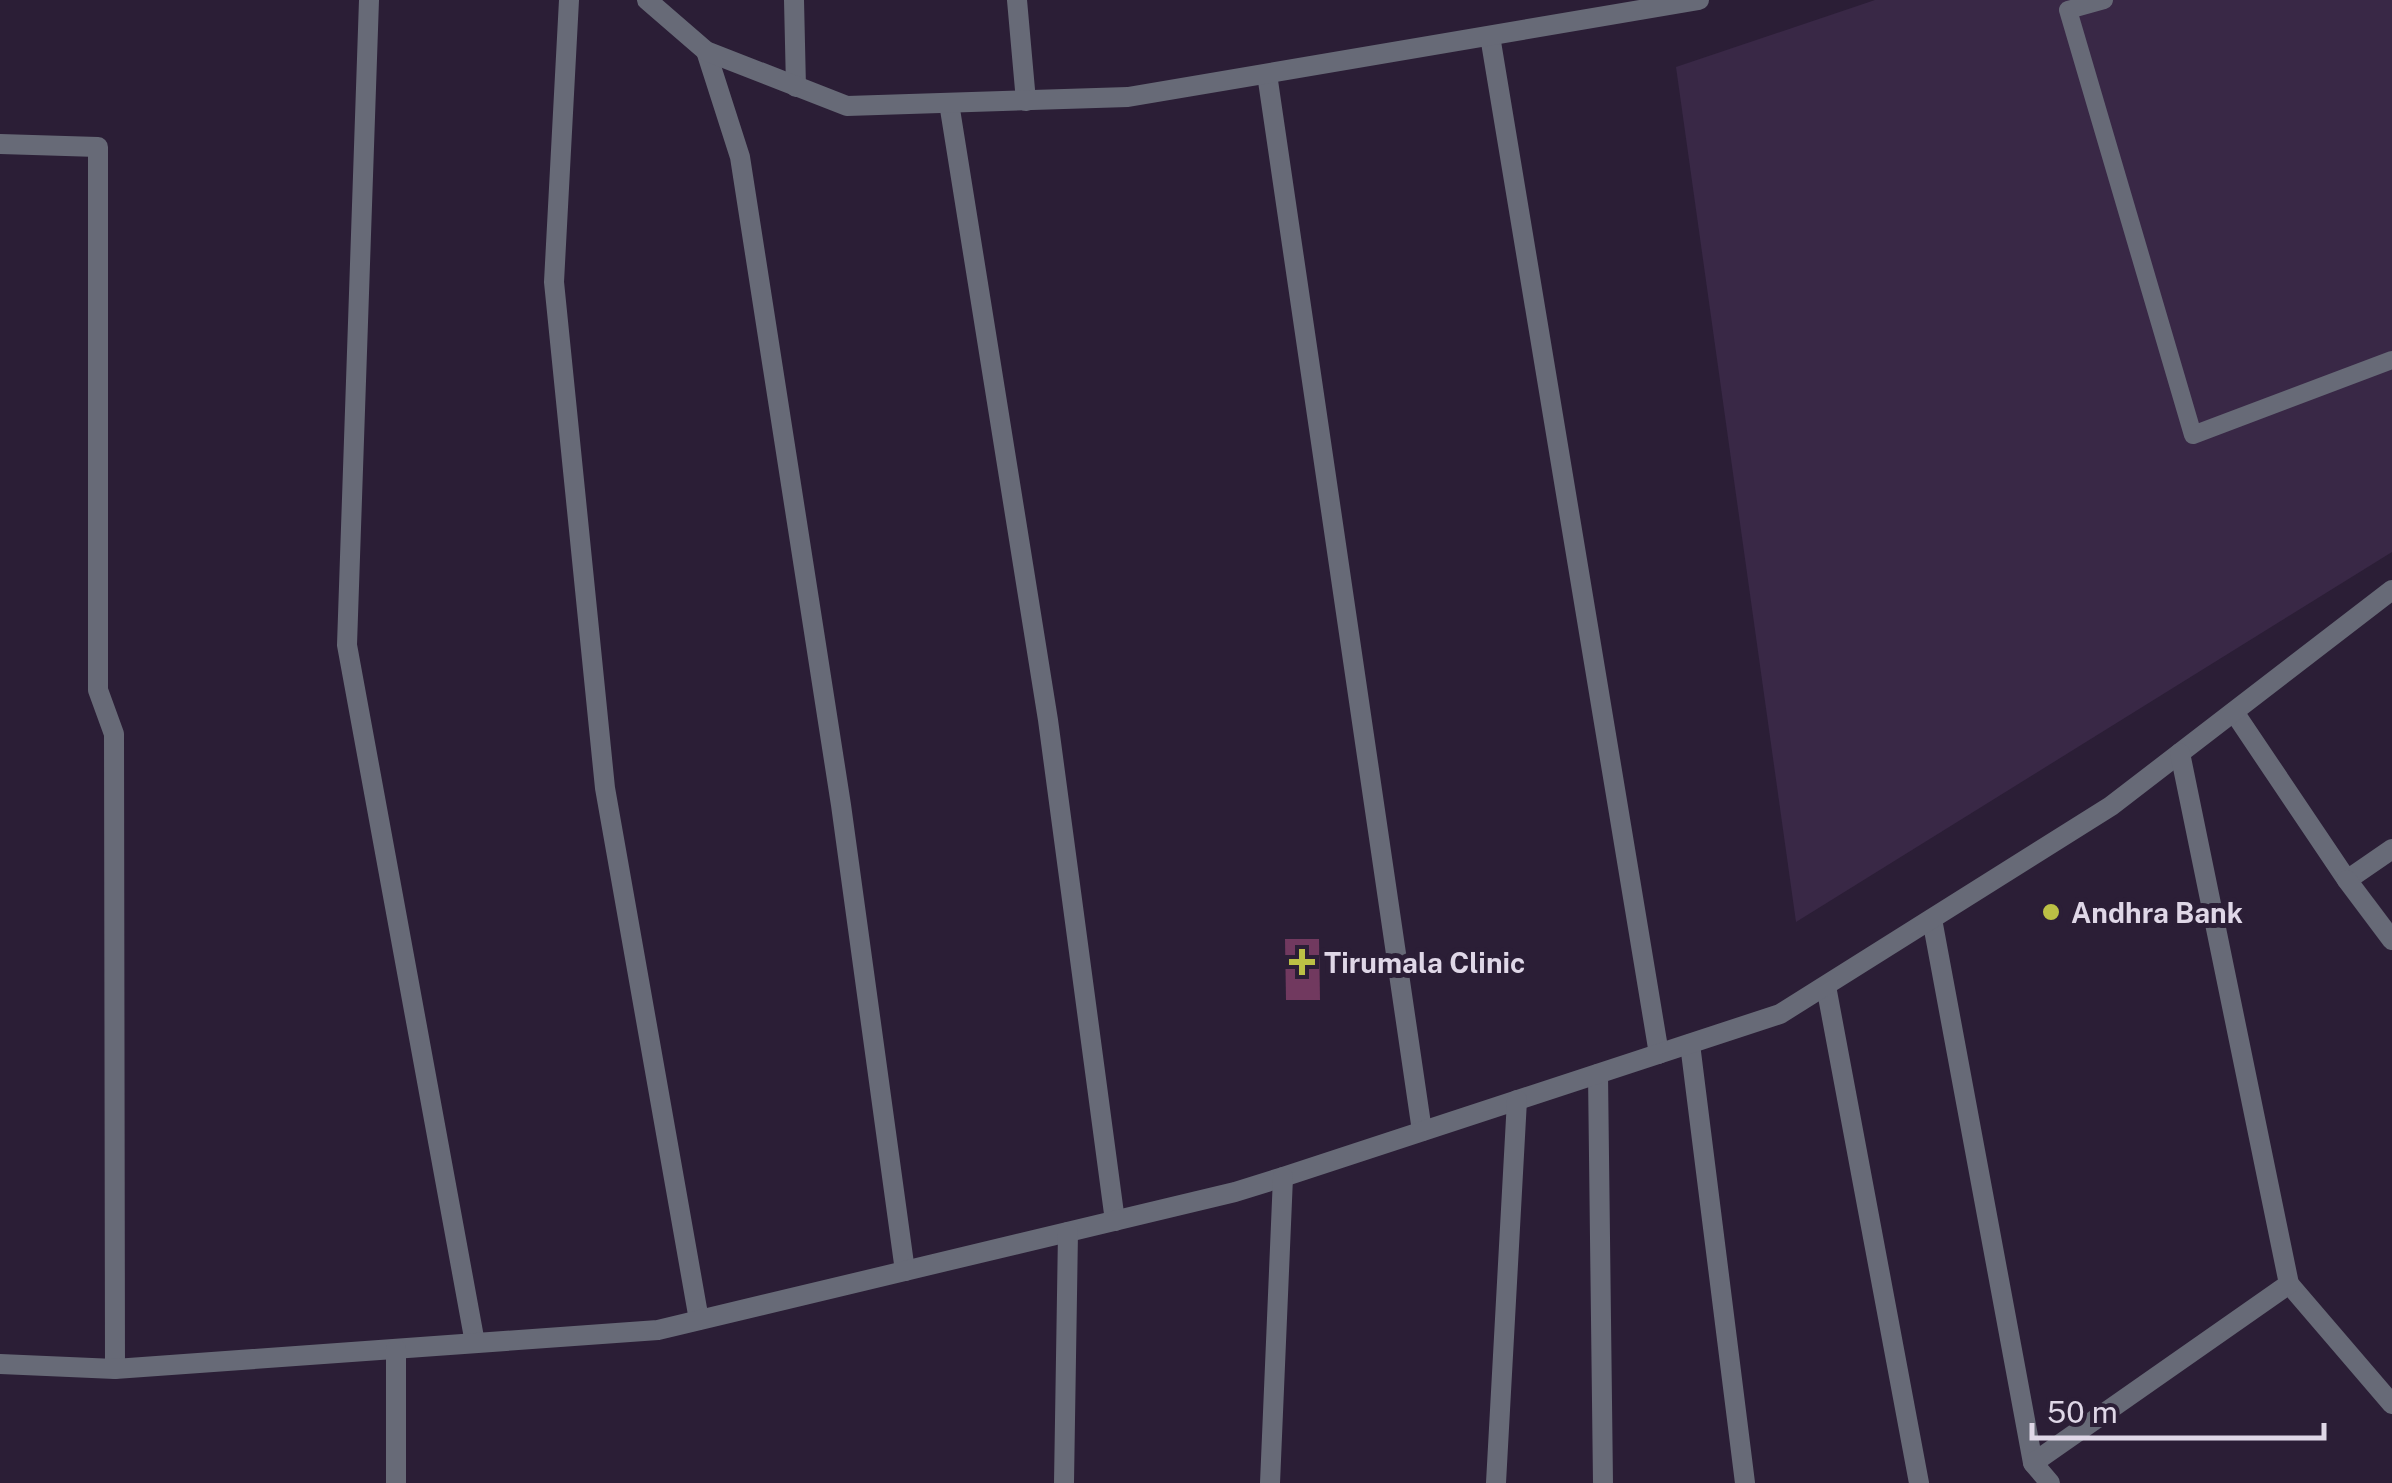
<svg xmlns="http://www.w3.org/2000/svg" width="2392" height="1483" font-family="'Public Sans',sans-serif">
  <style>
    .built { fill: #392846 }
    .building { fill: #71395f }
    .lines { fill: none; stroke-linecap: round; stroke-linejoin: round }
    .service { stroke: #676a77; stroke-width: 18 }
    .minor { stroke: #676a77; stroke-width: 20 }
    .tertiary { stroke: #676a77; stroke-width: 20 }
    .poi-dot { fill: #bbc045; stroke: #2b1e36; stroke-width: 4 }
    .labels { text-anchor: middle; dominant-baseline: central; stroke-width: 10; stroke-linejoin: round; paint-order: stroke }
    .poi-label { font-size: 28px; font-weight: bold; fill: #dfd7e7; stroke: #2b1e36; text-anchor: start }
  </style>
  <rect width="100%" height="100%" fill="#2b1e36"/>
  <polygon class="built" points="1875,0 2392,0 2392,552 1796,922 1676,67"/>
  <polygon class="building" points="1285,939 1319,939 1320,1000 1286,1000"/>
  <g class="lines">
    <polyline class="service" points="2104,0 2068,10 2193,435 2392,360"/>
    <g class="minor">
      <polyline points="369,0 347,645 475,1343"/>
      <polyline points="569,0 554,282 605,788 699,1320"/>
      <polyline points="794,0 796,87"/>
      <polyline points="1017,0 1026,101"/>
      <polyline points="1490,36 1659,1054"/>
      <polyline points="706,51 740,157 841,805 905,1271"/>
      <polyline points="1267,74 1422,1131"/>
      <polyline points="949,103 1048,720 1115,1221"/>
      <polyline points="0,144 98,147 98,690 114,734 115,1369"/>
      <polyline points="2234,712 2347,880 2392,849"/>
      <polyline points="2347,880 2392,940"/>
      <polyline points="1932,919 2033,1463"/>
      <polyline points="1826,986 1919,1483"/>
      <polyline points="1690,1044 1745,1483"/>
      <polyline points="1598,1074 1603,1483"/>
      <polyline points="2289,1284 2392,1404"/>
      <polyline points="0,1364 115,1369 658,1330 1235,1192 1283,1177 1780,1014 2111,806 2392,590"/>
      <polyline points="396,1483 396,1349"/>
      <polyline points="1064,1483 1068,1232"/>
      <polyline points="1270,1483 1283,1177"/>
      <polyline points="1496,1483 1517,1100"/>
      <polyline points="2050,1483 2033,1463 2289,1284 2180,753"/>
    </g>
    <polyline class="tertiary" points="647,0 706,51 847,106 1128,97 1699,0"/>
  </g>
  <g class="poi-dot">
    <circle cx="2051" cy="912" r="10"/>
    <path d="M1297 947h10v10h10v10h-10v10h-10v-10h-10v-10h10z"/>
  </g>
  <g class="labels">
    <g class="poi-label">
      <text x="2071" y="912">Andhra Bank</text>
      <text x="1324" y="962">Tirumala Clinic</text>
    </g>
  </g>
  <path d="M2032 1423v15h292v-15" fill="none" stroke="#dfd7e7" stroke-width="5"/>
  <text x="2047" y="1423" font-size="30" fill="#dfd7e7" stroke="#2b1e36" stroke-width="8" paint-order="stroke">50 m</text>
</svg>
